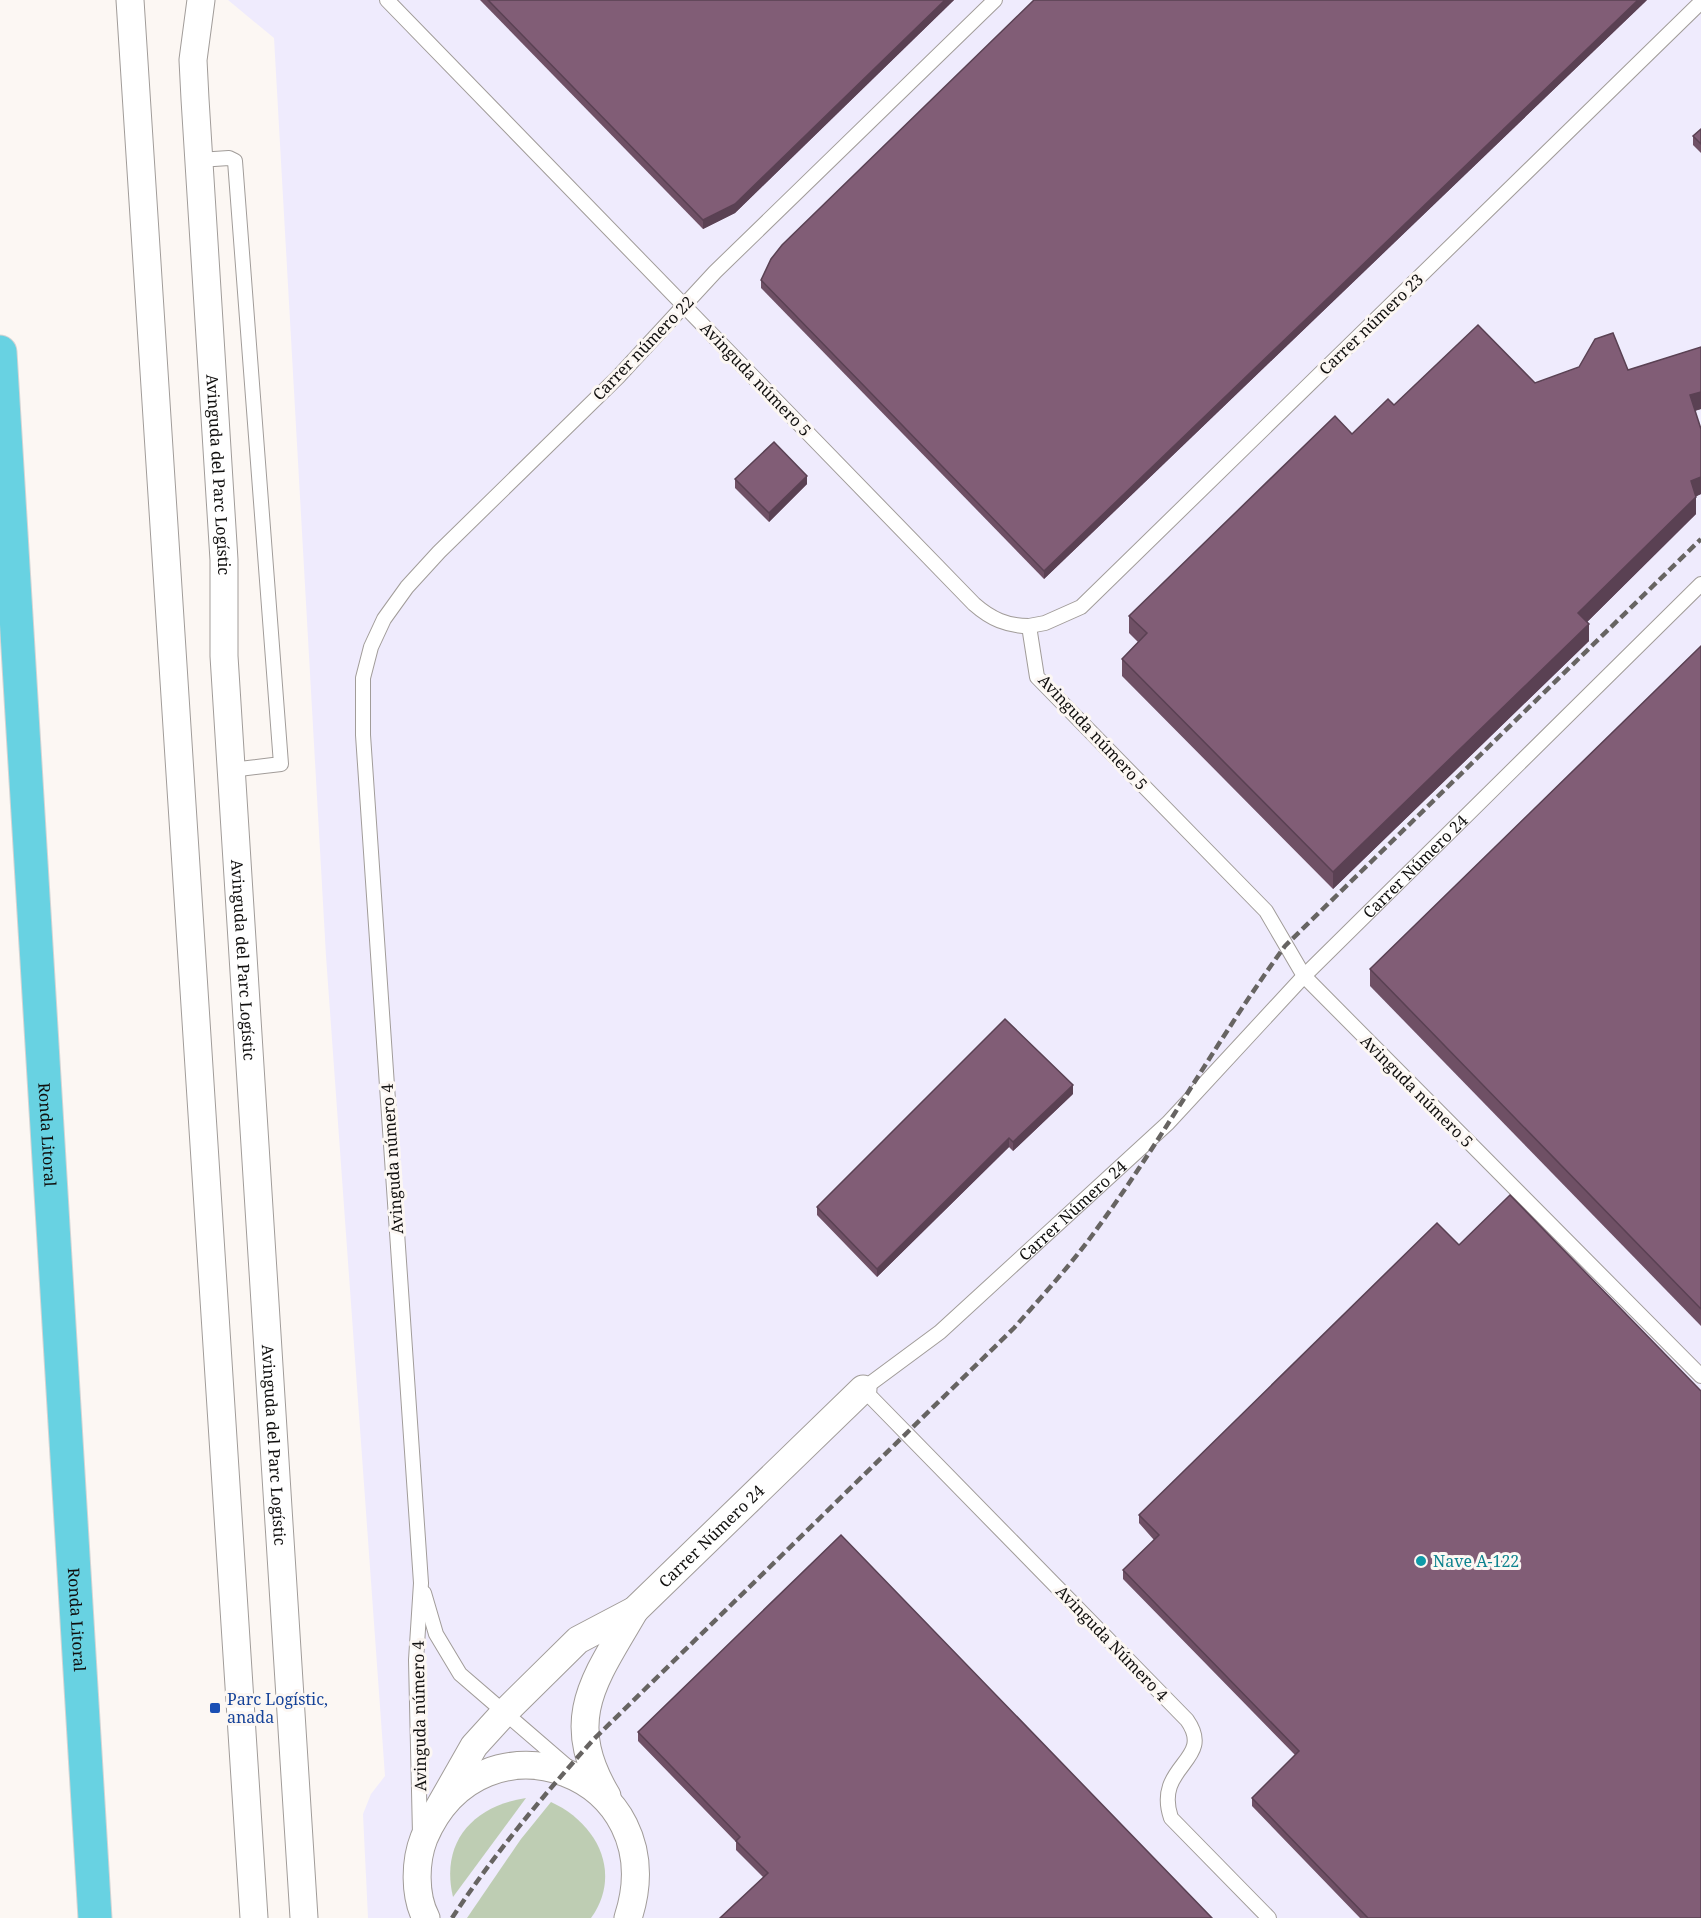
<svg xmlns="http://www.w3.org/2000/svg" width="1701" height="1918" font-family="'Noto Serif',serif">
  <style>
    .commercial { fill: #efebfd }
    .green { fill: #becdb3 }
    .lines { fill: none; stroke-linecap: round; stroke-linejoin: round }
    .service-casing { stroke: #a19c99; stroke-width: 16 }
    .minor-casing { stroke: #a19c99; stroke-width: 29 }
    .trunk-casing { stroke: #d4d4d4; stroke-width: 35 }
    .service { stroke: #fff; stroke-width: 14 }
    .minor { stroke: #fff; stroke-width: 27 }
    .trunk { stroke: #68d2e2; stroke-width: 33 }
    .rail { stroke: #676462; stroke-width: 4.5; stroke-dasharray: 9 4.5; stroke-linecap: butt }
    .wall { fill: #6f5065 }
    .shaded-wall { fill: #5a4153 }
    .building { fill: #815d76; stroke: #5a4153; stroke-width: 1.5 }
    .culture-dot { fill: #0f9aa8; stroke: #fcf7f3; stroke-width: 2 }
    .transit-dot { fill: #1a4fb4; stroke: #fcf7f3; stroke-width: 2 }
    .labels { text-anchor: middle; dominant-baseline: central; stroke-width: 6; stroke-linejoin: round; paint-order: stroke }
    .street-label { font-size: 16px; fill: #100f0e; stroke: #fcf7f3 }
    .culture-label { font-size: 16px; fill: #0d838f; stroke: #fcf7f3; text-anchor: start }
    .transit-label { font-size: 16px; fill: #164399; stroke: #fcf7f3; text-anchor: start }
  </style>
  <rect width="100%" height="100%" fill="#fcf7f3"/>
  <polygon class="commercial" points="228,0 1701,0 1701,1918 368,1918 363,1814 371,1794 385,1776 326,956 274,38"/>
  <g class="green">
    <path d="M526,1798l-73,99c-13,-55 20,-91 73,-99z"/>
    <path d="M551,1802c46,21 72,71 40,116h-124l54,-79z"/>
  </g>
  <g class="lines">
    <defs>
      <g id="service">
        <path d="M387,0l587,604c17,15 33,22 55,22l8,51 229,234 38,65 397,400"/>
        <polyline points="199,160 229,158 235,161 281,764 231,770"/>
        <polyline points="1029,626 1045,623 1081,607 1701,2"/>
        <polyline points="424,1593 436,1634 460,1674 569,1768"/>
        <polyline points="420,1834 416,1660 421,1583 363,735 363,678 371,647 384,619 407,587 439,552 618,377 715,272 995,0"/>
        <path id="s1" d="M1269,1918l-98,-100c-18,-53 45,-57 16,-98l-324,-331 77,-57 228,-209 136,-147 397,-392"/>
      </g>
      <g id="minor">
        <polyline points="130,0 254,1918"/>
        <path id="s2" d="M201,0l-8,60 2,39 29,461v96l80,1262"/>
        <path d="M607,1796c-46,-77 -12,-117 28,-186"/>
        <path id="s3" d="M433,1818l41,-72 30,-33 74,-73 57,-30 228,-221"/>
        <path d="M426,1918c-12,-23 -11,-57 -2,-80 58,-136 251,-65 204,80"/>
      </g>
      <g id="trunk">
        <path id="s4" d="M0,352l95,1566"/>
      </g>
    </defs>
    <use href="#service" class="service-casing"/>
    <use href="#minor" class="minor-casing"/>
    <use href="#trunk" class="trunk-casing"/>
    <use href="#service" class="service"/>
    <use href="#minor" class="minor"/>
    <use href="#trunk" class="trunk"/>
    <path class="rail" d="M452,1918c42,-64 90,-121 141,-178l421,-412c28,-32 57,-63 82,-98 67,-91 122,-192 189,-284l416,-407"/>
  </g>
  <g class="wall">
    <polygon points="480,0 954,0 735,213 703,229"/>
    <polygon points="1647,0 1044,579 761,288 761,280"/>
    <polygon points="1701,129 1701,153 1693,145 1693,136"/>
    <polygon points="1701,347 1701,409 1695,411 1701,429 1701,494 1696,496 1696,514 1587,622 1589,641 1333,889 1122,676 1122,659 1138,642 1129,633 1129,616 1352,434 1394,405 1535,383 1628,370"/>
    <polygon points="735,479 807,484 769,522 735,488"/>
    <polygon points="1701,646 1701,1326 1370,986 1370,969"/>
    <polygon points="1073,1094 1013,1151 1009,1147 877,1277 817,1215 817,1207"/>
    <polygon points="1139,1515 1701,1918 1360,1918 1252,1806 1252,1798 1295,1755 1123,1579 1123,1570 1154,1540 1139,1523"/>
    <polygon points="638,1732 1212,1918 763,1877 736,1850 736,1842 638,1741"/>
  </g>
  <g class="shaded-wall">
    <polygon points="945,0 954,0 735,213 703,229 703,220"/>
    <polygon points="1638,0 1647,0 1044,579 1044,571"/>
    <polygon points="1701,392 1701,409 1690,412 1690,395"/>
    <polygon points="807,476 807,484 769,522 769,513"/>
    <polygon points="1701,477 1701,494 1691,499 1691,481"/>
    <polygon points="1696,497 1696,514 1578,631 1578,613"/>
    <polygon points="1589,624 1589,641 1333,889 1333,872"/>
    <polygon points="1073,1085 1073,1094 1013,1151 1013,1142"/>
    <polygon points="1009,1138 1009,1147 877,1277 877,1269"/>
  </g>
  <g class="building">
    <polygon points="488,0 945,0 735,204 703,220"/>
    <polygon points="1034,0 1638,0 1044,571 761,280 771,259 782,245"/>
    <polygon points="1701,129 1701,144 1693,136"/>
    <polygon points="1478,325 1535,383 1579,367 1595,339 1613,333 1628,370 1701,347 1701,392 1690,395 1701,429 1701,477 1691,481 1696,497 1578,613 1589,624 1333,872 1122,659 1147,633 1129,616 1335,416 1352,434 1388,399 1394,405"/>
    <polygon points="774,442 807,476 769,513 735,479"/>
    <polygon points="1701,646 1701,1309 1370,969"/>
    <polygon points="1005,1019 1073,1085 1013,1142 1009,1138 877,1269 817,1207"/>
    <polygon points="1510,1195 1701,1391 1701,1918 1368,1918 1252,1798 1299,1751 1123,1570 1159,1535 1139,1515 1437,1223 1459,1245"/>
    <polygon points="841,1535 1212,1918 720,1918 768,1873 736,1841 740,1837 638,1732"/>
  </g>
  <circle class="culture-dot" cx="1421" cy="1561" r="6"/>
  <rect class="transit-dot" x="209" y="1702" width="12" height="12" rx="3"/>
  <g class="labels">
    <g class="street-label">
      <text transform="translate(1371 324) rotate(-44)">Carrer número 23</text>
      <text transform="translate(643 348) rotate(-46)">Carrer número 22</text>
      <text transform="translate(756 379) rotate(46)">Avinguda número 5</text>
      <text stroke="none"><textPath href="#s2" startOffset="476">Avinguda del Parc Logístic</textPath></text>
      <text transform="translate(1093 732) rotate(47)">Avinguda número 5</text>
      <text stroke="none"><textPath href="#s1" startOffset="1472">Carrer Número 24</textPath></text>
      <text stroke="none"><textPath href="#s2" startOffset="962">Avinguda del Parc Logístic</textPath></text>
      <text transform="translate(1417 1091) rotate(45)">Avinguda número 5</text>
      <text stroke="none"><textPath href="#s4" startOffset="784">Ronda Litoral</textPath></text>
      <text transform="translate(392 1159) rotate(-94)">Avinguda número 4</text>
      <text stroke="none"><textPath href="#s1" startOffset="986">Carrer Número 24</textPath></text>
      <text stroke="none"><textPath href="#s2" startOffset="1448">Avinguda del Parc Logístic</textPath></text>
      <text stroke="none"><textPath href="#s3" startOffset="402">Carrer Número 24</textPath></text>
      <text stroke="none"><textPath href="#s4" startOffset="1270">Ronda Litoral</textPath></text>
      <text transform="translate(1112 1643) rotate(46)">Avinguda Número 4</text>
      <text transform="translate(419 1716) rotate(-91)">Avinguda número 4</text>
    </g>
    <g class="culture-label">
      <text x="1433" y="1561">Nave A-122</text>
    </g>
    <g class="transit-label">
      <text x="227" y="1699">Parc Logístic,<tspan x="227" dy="18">anada</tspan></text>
    </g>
  </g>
</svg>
